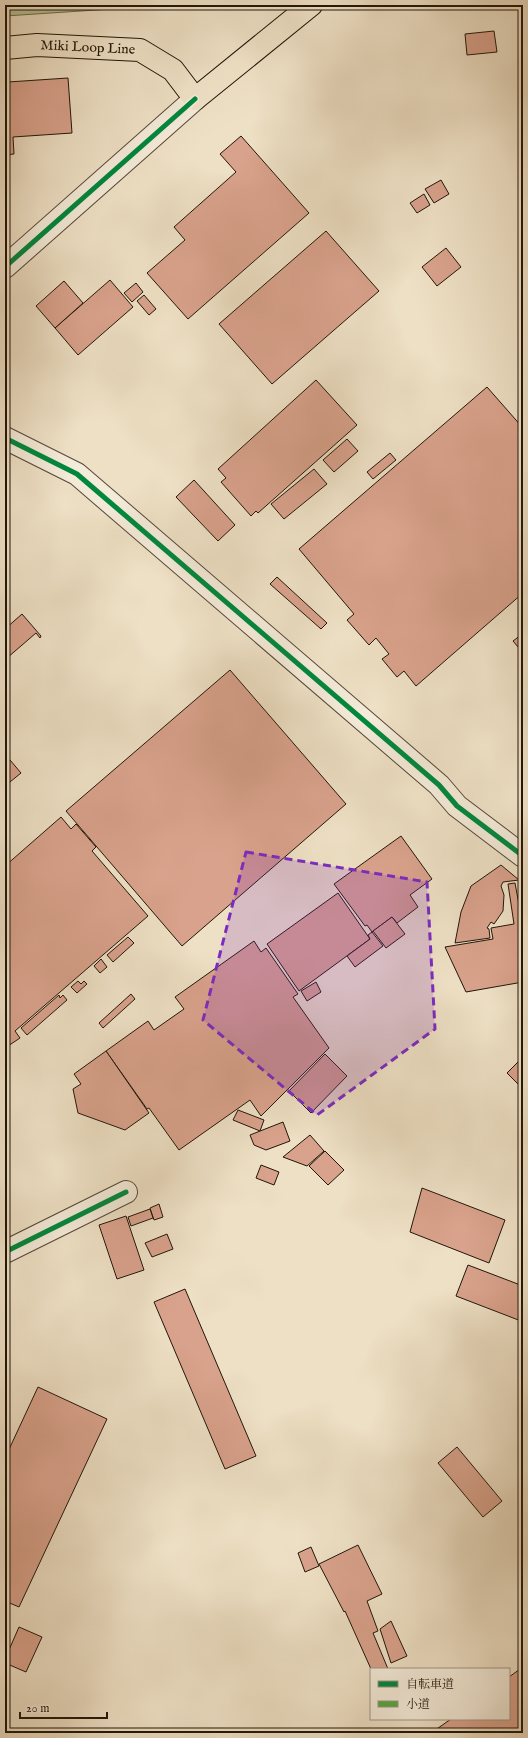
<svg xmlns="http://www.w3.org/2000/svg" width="528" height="1738" font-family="'IM FELL English','Noto Serif JP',serif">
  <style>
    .green { fill: #b6c396; stroke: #6b6c50 }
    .building { fill: #d9a28c; stroke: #201609 }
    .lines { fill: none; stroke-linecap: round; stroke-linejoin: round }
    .minor-casing { stroke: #544838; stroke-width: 24 }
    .major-casing { stroke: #201609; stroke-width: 24 }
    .minor { stroke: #f4ebd9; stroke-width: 22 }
    .major { stroke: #eee0c5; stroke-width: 22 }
    .quiet { stroke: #52a941; stroke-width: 4; stroke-dasharray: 8 4; stroke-linecap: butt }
    .cycleway-casing { stroke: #f4ebd9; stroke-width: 8 }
    .cycleway { stroke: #00873e; stroke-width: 5 }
    .marked { fill: #7b2cbf; fill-opacity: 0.2; stroke: #7b2cbf; stroke-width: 3; stroke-dasharray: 8 5; stroke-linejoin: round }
    .labels { text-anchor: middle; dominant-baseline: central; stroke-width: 3.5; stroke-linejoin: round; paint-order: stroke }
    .street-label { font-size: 14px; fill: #201609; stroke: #f4ebd9 }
  </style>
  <rect width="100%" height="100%" fill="#eee0c5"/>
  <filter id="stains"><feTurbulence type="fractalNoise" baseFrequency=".005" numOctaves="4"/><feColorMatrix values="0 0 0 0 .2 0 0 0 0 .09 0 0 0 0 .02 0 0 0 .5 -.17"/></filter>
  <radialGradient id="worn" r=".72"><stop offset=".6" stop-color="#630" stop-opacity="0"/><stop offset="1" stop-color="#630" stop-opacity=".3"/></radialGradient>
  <polygon class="green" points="5,5 172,5 5,16"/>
  <g class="building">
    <polygon points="494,31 497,52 467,55 465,34"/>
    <polygon points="68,78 72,133 13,137 14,154 5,155 5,85 8,85 8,82"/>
    <polygon points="241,136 309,213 188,319 147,273 185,240 174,227 236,172 220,154"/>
    <polygon points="441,180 449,194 434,203 425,189"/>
    <polygon points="424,194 430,205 417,213 410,203"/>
    <polygon points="326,231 379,291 272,384 219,324"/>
    <polygon points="446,248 461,267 437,286 422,267"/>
    <polygon points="110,280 133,307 78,355 55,328"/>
    <polygon points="64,281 83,303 55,328 36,306"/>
    <polygon points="136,283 143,292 132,302 124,293"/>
    <polygon points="144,295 156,309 149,315 137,301"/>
    <polygon points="316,380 357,425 258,513 256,511 251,516 221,482 226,478 218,469"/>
    <polygon points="487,387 523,428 523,593 416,686 404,671 397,677 382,659 389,654 376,638 369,645 347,620 354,614 299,549"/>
    <polygon points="347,439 358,451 334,472 323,460"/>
    <polygon points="390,453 396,460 373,479 367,472"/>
    <polygon points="314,469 327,484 284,519 271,504"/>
    <polygon points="194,480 235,525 218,541 176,497"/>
    <polygon points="277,577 327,623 321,629 270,584"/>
    <polygon points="22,614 41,636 40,638 36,633 7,658 5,656 5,629"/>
    <polygon points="521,635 523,637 523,653 513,641"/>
    <polygon points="230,670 346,804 182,946 66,811"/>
    <polygon points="5,754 21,773 5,786"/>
    <polygon points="61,817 71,829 76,824 96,847 92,851 148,916 15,1031 20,1038 5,1048 5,866"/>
    <polygon points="401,836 432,879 410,895 418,907 397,923 392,917 372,932 367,925 365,926 334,884"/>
    <polygon points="501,865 519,880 503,882 501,886 504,895 503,911 494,924 491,922 487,928 489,929 490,938 455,943 461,912 471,886"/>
    <polygon points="515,883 523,926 523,982 466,992 445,947 493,939 491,928 514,924 508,884"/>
    <polygon points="338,893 370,939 299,991 267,944"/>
    <polygon points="392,917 405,934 386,948 373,931"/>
    <polygon points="372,932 383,946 355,967 347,956 370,939 368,935"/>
    <polygon points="128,937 134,943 113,962 107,955"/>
    <polygon points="254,941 261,952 266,948 298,994 293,997 329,1048 261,1116 250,1100 179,1150 149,1108 147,1109 106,1051 148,1021 154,1030 184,1009 175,997"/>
    <polygon points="101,959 107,967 100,973 94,966"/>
    <polygon points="78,981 81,984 84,981 87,984 77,993 71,987"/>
    <polygon points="316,982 321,992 307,1001 301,991"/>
    <polygon points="131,994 135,999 103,1028 99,1023"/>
    <polygon points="59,995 60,998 63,995 67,1000 27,1035 21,1028"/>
    <polygon points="106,1051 149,1113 125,1130 78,1113 73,1089 81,1084 74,1074"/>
    <polygon points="325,1054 347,1076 311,1113 289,1091"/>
    <polygon points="523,1057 523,1089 507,1073"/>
    <polygon points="238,1110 264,1120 260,1131 233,1120"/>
    <polygon points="283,1122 290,1141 266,1150 254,1145 250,1135"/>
    <polygon points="310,1135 324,1151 307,1166 283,1157"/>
    <polygon points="325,1151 344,1170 328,1185 309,1166"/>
    <polygon points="261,1165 279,1172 274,1185 256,1178"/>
    <polygon points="422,1188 505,1220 489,1263 410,1232"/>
    <polygon points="159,1204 163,1217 154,1220 150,1208"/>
    <polygon points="150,1209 153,1218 131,1226 128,1217"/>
    <polygon points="126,1216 144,1270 117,1279 99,1225"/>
    <polygon points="167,1234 173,1249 152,1257 145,1243"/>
    <polygon points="468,1265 523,1286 523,1315 521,1321 456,1296"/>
    <polygon points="185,1289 256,1456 225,1469 154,1302"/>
    <polygon points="38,1387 107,1419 19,1607 5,1601 5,1458"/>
    <polygon points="457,1447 502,1501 483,1517 438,1463"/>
    <polygon points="358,1545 382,1594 367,1601 378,1631 373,1633 388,1669 371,1669 345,1611 344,1612 319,1564"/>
    <polygon points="311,1547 319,1566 305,1572 298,1553"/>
    <polygon points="391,1621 407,1656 391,1663 380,1629"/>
    <polygon points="19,1627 42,1637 26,1672 5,1663 5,1659"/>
    <polygon points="523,1667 523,1733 431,1733 451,1719 509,1719 509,1677"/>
  </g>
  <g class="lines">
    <defs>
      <g id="minor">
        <polyline points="5,267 195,99"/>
        <polyline points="5,438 77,474 439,785 457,806 523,856"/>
        <polyline points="5,1252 126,1192"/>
      </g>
      <g id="major">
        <path id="s1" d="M5,48l32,-3 103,5 33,20 22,29 116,-94"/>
      </g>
    </defs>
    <use href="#minor" class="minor-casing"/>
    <use href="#major" class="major-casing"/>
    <use href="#minor" class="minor"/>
    <use href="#major" class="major"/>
    <polyline class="quiet" points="5,1718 11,1733"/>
    <defs>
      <g id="cycleway">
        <polyline points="5,267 195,99"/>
        <polyline points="5,438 77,474 439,785 457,806 523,856"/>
        <polyline points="5,1252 126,1192"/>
      </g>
    </defs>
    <use href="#cycleway" class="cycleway-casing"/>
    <use href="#cycleway" class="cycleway"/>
  </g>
  <path class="marked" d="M246,852l181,30 8,147 -118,86 -114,-95z"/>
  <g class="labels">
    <g class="street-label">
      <text stroke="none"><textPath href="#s1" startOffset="83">Miki Loop Line</textPath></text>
    </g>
  </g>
  <rect width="528" height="1738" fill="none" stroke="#eee0c5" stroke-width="20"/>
  <rect x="6" y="6" width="516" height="1726" fill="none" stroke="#201609" stroke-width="2"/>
  <rect x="10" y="10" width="508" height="1718" fill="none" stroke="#201609"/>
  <rect x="370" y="1668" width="140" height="52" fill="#f4ebd9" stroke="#9f9686"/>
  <rect x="378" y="1681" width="20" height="6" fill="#00873e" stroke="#9f9686"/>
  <text x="406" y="1688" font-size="12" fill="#201609">自転車道</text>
  <rect x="378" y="1701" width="20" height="6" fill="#52a941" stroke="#9f9686"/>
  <text x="406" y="1708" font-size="12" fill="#201609">小道</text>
  <path d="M20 1712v6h87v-6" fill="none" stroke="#201609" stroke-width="2"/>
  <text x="26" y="1712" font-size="12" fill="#201609" stroke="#f4ebd9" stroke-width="3" paint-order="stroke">20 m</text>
  <rect width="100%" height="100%" filter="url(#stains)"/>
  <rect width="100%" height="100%" fill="url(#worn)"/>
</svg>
